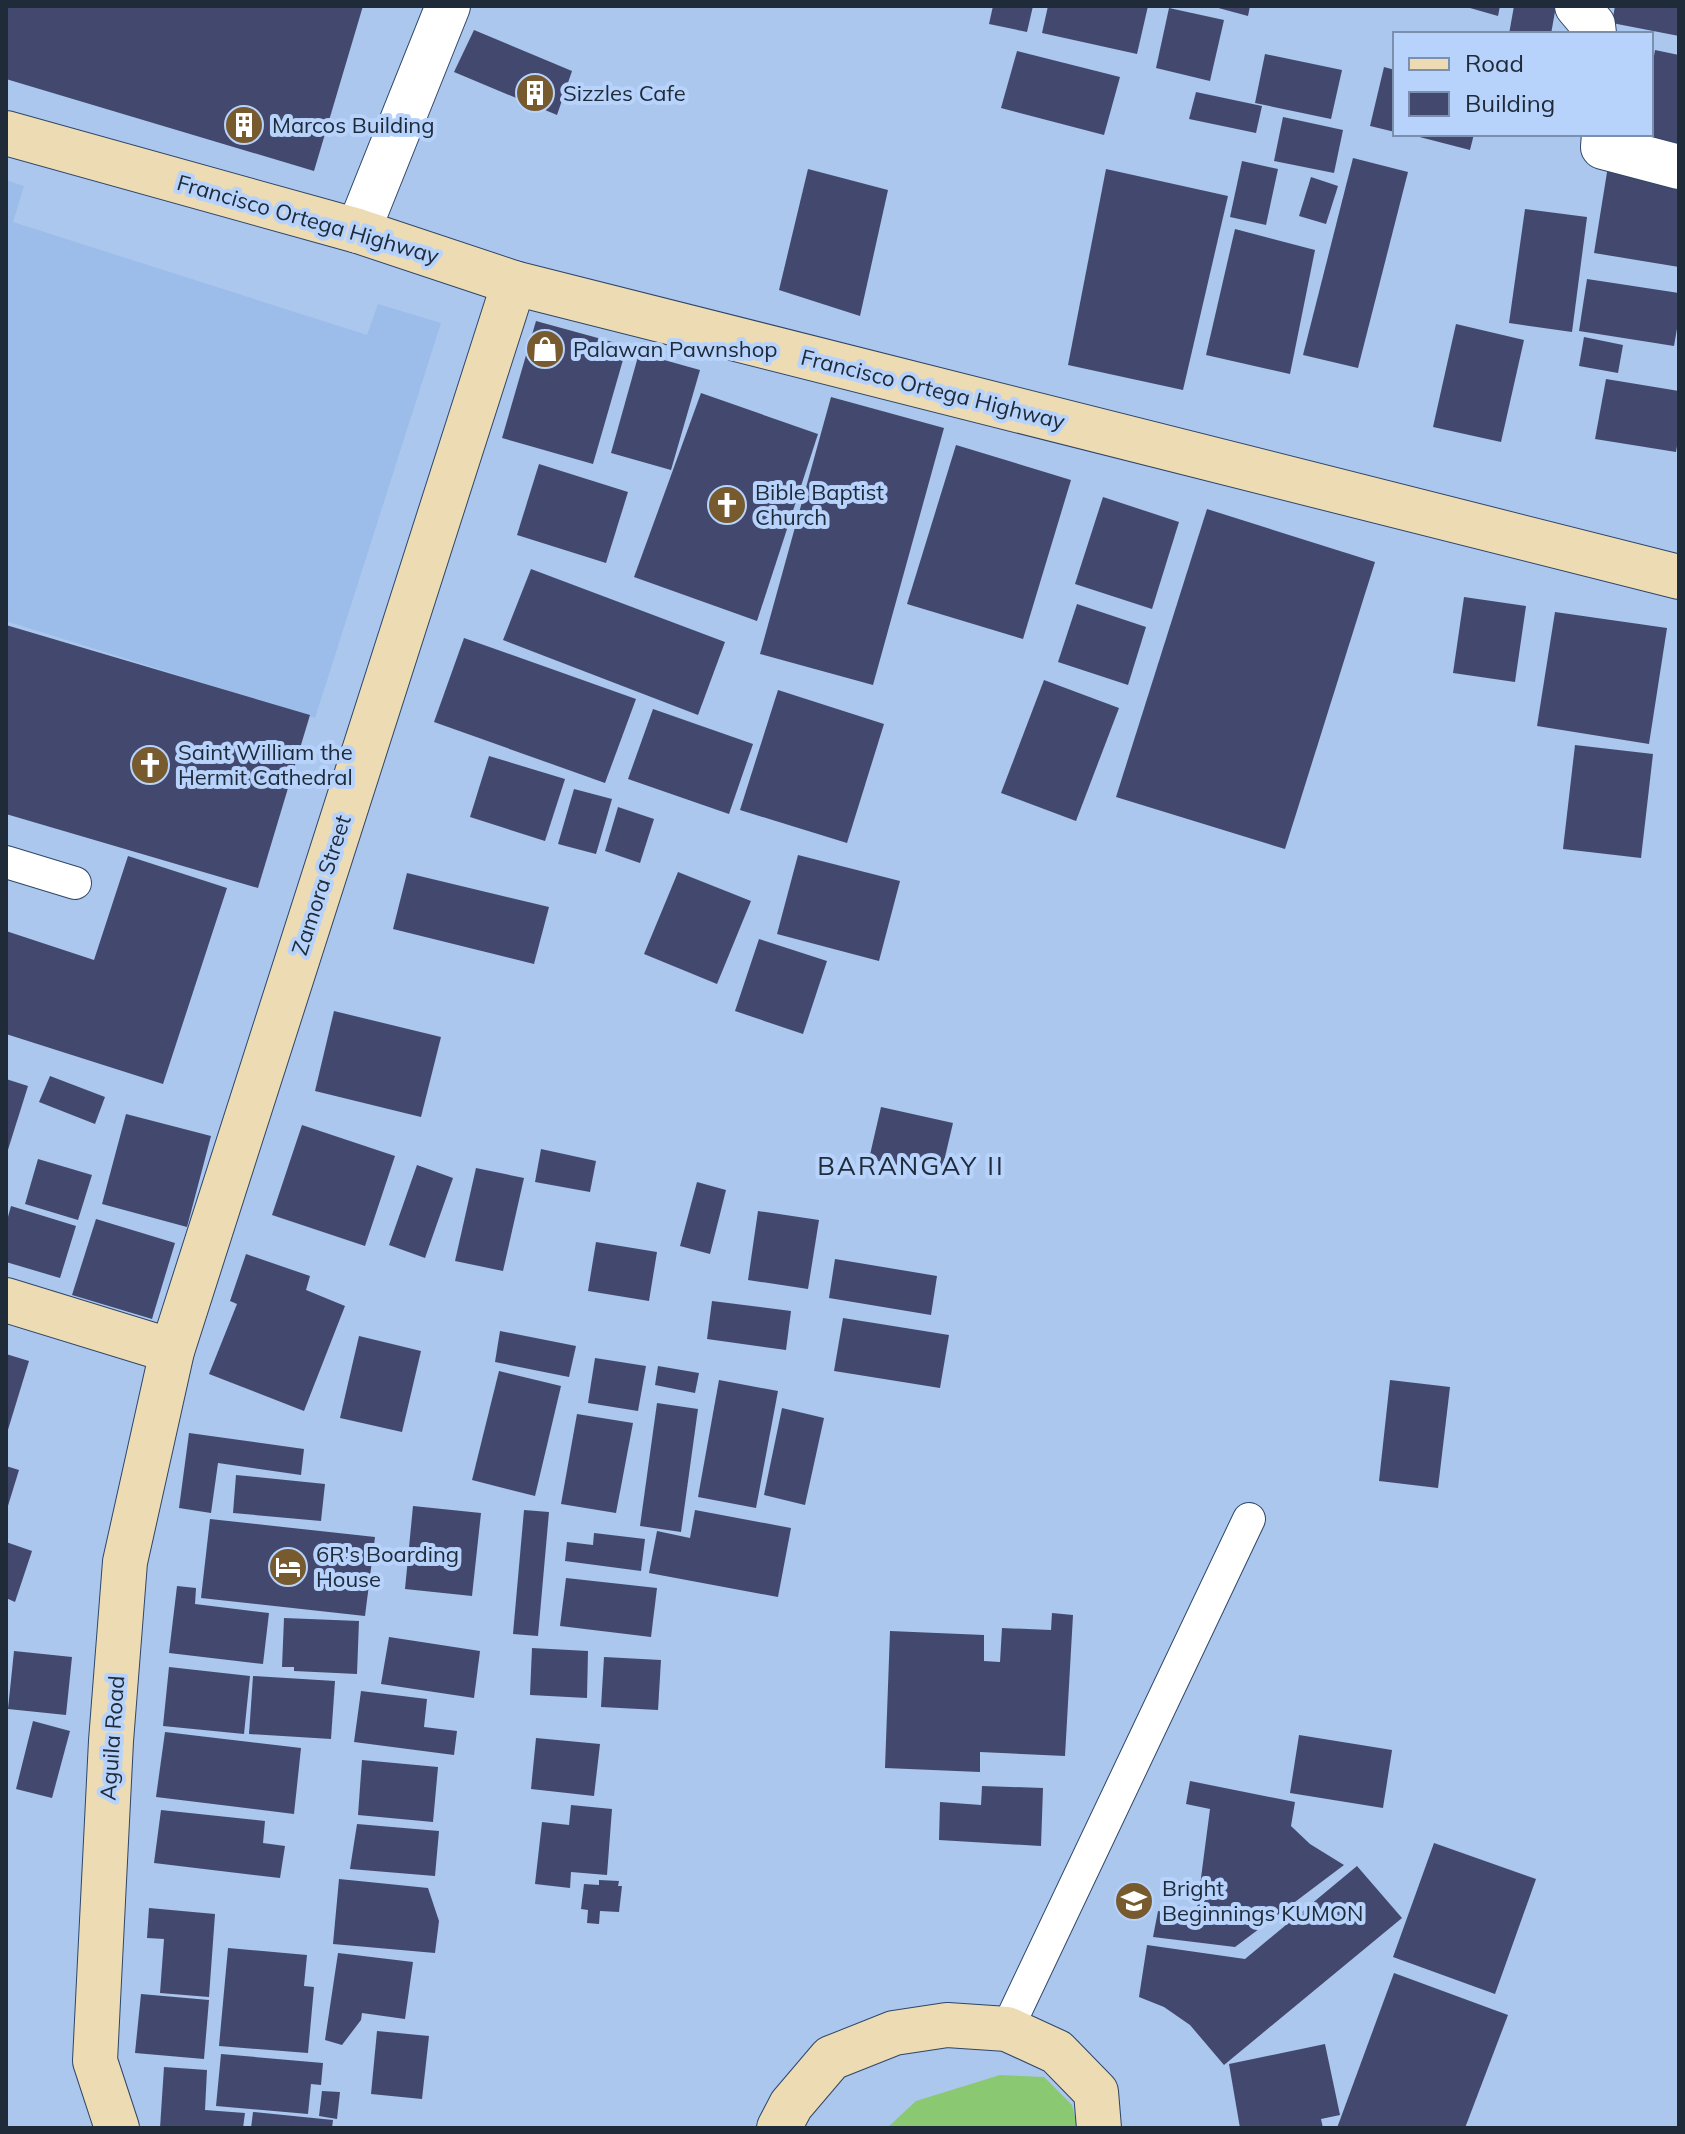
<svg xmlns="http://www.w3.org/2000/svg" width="1685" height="2134" font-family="Mulish,sans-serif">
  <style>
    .built { fill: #9cbce9 }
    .green { fill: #8bc872 }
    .building { fill: #43496e }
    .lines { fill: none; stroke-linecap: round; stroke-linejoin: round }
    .lane-casing { stroke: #2f4667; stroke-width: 34 }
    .street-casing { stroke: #2f4667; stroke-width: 46 }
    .secondary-casing { stroke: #2f4667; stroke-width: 46 }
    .lane { stroke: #fff; stroke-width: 32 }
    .street { stroke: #fff; stroke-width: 44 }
    .secondary { stroke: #eddbb4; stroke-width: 44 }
    .labels { text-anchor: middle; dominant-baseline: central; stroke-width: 8; stroke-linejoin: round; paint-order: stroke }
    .poi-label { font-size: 22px; fill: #202b3a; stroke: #b7d3fb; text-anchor: start }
    .street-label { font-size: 22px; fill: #202b3a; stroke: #b7d3fb }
    .quarter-label { font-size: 26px; letter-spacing: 2px; fill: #202b3a; stroke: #b7d3fb }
  </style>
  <rect width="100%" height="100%" fill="#abc7ee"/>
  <polygon class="built" points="6,180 24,186 13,222 367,335 378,304 441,323 315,718 6,621"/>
  <polygon class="green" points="1000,2075 1044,2077 1072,2105 1078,2128 887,2128 916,2101"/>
  <g class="building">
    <polygon points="6,6 363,6 314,171 6,79"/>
    <polygon points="993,6 1033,6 1027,32 989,24"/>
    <polygon points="1048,6 1148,6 1137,54 1042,33"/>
    <polygon points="1211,6 1250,6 1248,16"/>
    <polygon points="1463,6 1500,6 1498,16"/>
    <polygon points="1514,6 1556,6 1551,34 1509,34"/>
    <polygon points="1615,6 1679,6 1679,36 1612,23"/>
    <polygon points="1169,8 1224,20 1210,81 1156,68"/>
    <polygon points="474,30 572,71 557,115 454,72"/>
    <polygon points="1655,50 1679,55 1679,154 1639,147 1641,134 1651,134 1651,73"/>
    <polygon points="1017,51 1120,77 1104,135 1001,108"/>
    <polygon points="1265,54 1342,70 1331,119 1255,103"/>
    <polygon points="1384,67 1395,70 1395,132 1370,126"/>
    <polygon points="1196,92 1262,106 1256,133 1189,119"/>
    <polygon points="1283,117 1343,130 1334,173 1274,161"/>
    <polygon points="1408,134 1474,134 1470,150"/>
    <polygon points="1353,158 1408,172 1358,368 1303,355"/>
    <polygon points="1242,161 1278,169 1266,225 1230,217"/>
    <polygon points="1608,166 1679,177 1679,267 1594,253"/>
    <polygon points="808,169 888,190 860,316 779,290"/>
    <polygon points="1106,169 1228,196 1183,390 1068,365"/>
    <polygon points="1311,177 1338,186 1326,224 1299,216"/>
    <polygon points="1525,209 1587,217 1572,332 1509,323"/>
    <polygon points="1235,229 1315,250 1290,374 1206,355"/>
    <polygon points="1587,279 1679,293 1679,317 1674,346 1579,331"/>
    <polygon points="536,321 627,346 593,464 502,438"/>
    <polygon points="1456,324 1524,340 1501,442 1433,427"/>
    <polygon points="1584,337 1623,345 1618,373 1579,366"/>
    <polygon points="639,353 700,370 671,470 611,453"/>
    <polygon points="1606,379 1679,391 1679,434 1676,452 1595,439"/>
    <polygon points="701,393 818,434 757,621 634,577"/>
    <polygon points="831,397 944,428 873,685 760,654"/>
    <polygon points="956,445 1071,480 1023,639 907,604"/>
    <polygon points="539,464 628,492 606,563 517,535"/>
    <polygon points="1103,497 1179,522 1152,609 1075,584"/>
    <polygon points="1207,509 1375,562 1285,849 1116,797"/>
    <polygon points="531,569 725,642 698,715 503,640"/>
    <polygon points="1464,597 1526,606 1515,682 1453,673"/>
    <polygon points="1077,604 1146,627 1128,685 1058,662"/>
    <polygon points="1555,612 1667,628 1649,744 1537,726"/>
    <polygon points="6,625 310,715 258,888 6,814"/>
    <polygon points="464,638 636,699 605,783 434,722"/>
    <polygon points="1044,680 1119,708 1076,821 1001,793"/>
    <polygon points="778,690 884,724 847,843 740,810"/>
    <polygon points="653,709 753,744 729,814 628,779"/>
    <polygon points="1575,745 1653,754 1641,858 1563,849"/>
    <polygon points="489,756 565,779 545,841 470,817"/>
    <polygon points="574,789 612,799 596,854 558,844"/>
    <polygon points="618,807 654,819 640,863 605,851"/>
    <polygon points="798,855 900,881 879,961 777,934"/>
    <polygon points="128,856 227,888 163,1084 6,1034 6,931 94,960"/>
    <polygon points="678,872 751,901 717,984 644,954"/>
    <polygon points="407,873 549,907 534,964 393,929"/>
    <polygon points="759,939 827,961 803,1034 735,1011"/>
    <polygon points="334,1011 441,1037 421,1117 315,1091"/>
    <polygon points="50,1076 105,1097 95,1124 39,1102"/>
    <polygon points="6,1079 28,1086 7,1153 6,1153"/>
    <polygon points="881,1107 953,1123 941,1174 869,1159"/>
    <polygon points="126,1114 211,1136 187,1227 102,1204"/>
    <polygon points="302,1125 395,1156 365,1246 272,1215"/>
    <polygon points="541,1149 596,1161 590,1192 535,1182"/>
    <polygon points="38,1159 92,1175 78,1220 25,1204"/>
    <polygon points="417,1165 453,1178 425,1258 389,1245"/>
    <polygon points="476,1168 524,1178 503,1271 455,1261"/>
    <polygon points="697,1182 726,1190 710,1254 680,1246"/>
    <polygon points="11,1206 76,1226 60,1278 6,1262 6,1224"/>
    <polygon points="758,1211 819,1220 808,1289 748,1280"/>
    <polygon points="96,1219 175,1243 152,1319 72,1295"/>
    <polygon points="596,1242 657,1252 649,1301 588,1291"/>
    <polygon points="246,1254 310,1276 306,1290 345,1306 304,1411 209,1374 237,1304 230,1301"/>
    <polygon points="835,1259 937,1276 931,1315 829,1298"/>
    <polygon points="712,1301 791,1311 786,1350 707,1339"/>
    <polygon points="843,1318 949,1335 940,1388 834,1371"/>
    <polygon points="500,1331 576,1346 569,1377 495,1362"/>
    <polygon points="359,1336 421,1351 402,1432 340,1418"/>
    <polygon points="6,1354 29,1361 7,1433 6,1433"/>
    <polygon points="595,1358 646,1366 638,1411 588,1403"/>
    <polygon points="658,1366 699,1373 695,1393 655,1385"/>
    <polygon points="499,1371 561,1386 535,1496 472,1480"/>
    <polygon points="719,1380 778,1391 756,1508 698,1497"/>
    <polygon points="1390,1380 1450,1387 1438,1488 1379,1481"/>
    <polygon points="657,1403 698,1409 681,1532 640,1526"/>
    <polygon points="782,1408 824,1418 805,1505 764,1495"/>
    <polygon points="577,1414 633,1423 616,1513 561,1504"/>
    <polygon points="189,1433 304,1449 301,1475 218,1463 211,1513 179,1508"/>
    <polygon points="6,1466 19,1470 7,1509 6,1508"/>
    <polygon points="236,1475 325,1484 321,1521 233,1513"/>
    <polygon points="413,1506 481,1513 472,1596 405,1589"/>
    <polygon points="524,1510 549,1512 538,1636 513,1634"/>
    <polygon points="695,1510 791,1528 778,1597 649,1573 657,1531 690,1538"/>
    <polygon points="210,1519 375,1537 365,1616 201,1598"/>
    <polygon points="594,1533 645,1539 641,1571 565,1561 567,1542 593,1545"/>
    <polygon points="6,1542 32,1551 15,1602 6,1598"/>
    <polygon points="566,1578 657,1588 651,1637 560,1626"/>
    <polygon points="177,1586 196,1588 195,1604 269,1613 263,1664 169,1653"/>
    <polygon points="1052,1613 1073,1615 1065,1756 980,1752 980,1772 885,1768 890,1631 984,1635 984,1661 1000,1662 1002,1628 1051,1630"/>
    <polygon points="284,1618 359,1621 357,1674 294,1671 294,1667 282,1667"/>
    <polygon points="389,1637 480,1651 474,1698 381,1684"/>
    <polygon points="532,1648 588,1651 587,1698 530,1695"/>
    <polygon points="14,1651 72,1657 66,1715 8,1709"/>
    <polygon points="604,1657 661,1660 658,1710 601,1707"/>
    <polygon points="169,1667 250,1676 244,1734 163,1726"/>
    <polygon points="253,1676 335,1681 331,1739 249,1734"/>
    <polygon points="361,1691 427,1699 424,1727 457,1731 454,1755 354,1742"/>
    <polygon points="33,1721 70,1731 52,1798 16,1789"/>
    <polygon points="165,1732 301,1748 294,1814 156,1797"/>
    <polygon points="1299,1735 1392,1750 1383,1808 1290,1793"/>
    <polygon points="536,1738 600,1744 594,1796 531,1789"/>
    <polygon points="362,1760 438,1767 433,1822 358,1815"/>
    <polygon points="1190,1781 1295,1802 1291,1826 1310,1844 1344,1865 1235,1947 1153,1937 1158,1911 1196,1916 1210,1809 1186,1804"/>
    <polygon points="982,1786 1043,1788 1041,1846 939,1840 940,1802 981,1805"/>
    <polygon points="571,1805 612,1809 607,1875 571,1872 570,1888 535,1884 542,1822 569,1825"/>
    <polygon points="161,1810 265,1821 263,1843 285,1846 280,1878 154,1863"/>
    <polygon points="357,1824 439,1831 435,1876 350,1869"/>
    <polygon points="1434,1843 1536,1879 1495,1994 1393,1957"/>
    <polygon points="1357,1866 1402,1918 1224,2065 1190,2025 1164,2007 1139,1997 1147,1945 1245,1959"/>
    <polygon points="339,1879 428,1888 439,1921 435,1953 333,1944"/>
    <polygon points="599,1880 619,1881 618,1886 622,1886 619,1912 600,1911 599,1924 587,1923 588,1910 581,1909 584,1884 599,1885"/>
    <polygon points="149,1908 215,1914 209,1997 160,1993 164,1939 147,1938"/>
    <polygon points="228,1948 307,1955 304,1986 314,1987 308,2053 219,2046"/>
    <polygon points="338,1953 413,1962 405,2019 362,2013 361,2020 342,2045 325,2040"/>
    <polygon points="1394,1973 1508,2015 1465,2128 1337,2128"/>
    <polygon points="141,1994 209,2000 204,2059 135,2053"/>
    <polygon points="377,2031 429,2036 422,2099 371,2094"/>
    <polygon points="1325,2044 1340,2115 1321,2119 1323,2128 1240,2128 1229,2064"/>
    <polygon points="221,2054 323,2063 321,2085 311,2084 308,2114 216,2106"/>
    <polygon points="164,2067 207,2070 205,2110 245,2113 243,2128 160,2128"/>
    <polygon points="322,2091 340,2092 337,2119 319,2116"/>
    <polygon points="253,2112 333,2120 332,2128 251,2128"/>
  </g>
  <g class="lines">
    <defs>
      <g id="lane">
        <polyline points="6,862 75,883"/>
        <polyline points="1007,2029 1249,1519"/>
      </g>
      <g id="street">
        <polyline points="1577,6 1593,25 1594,34"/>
        <polyline points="1604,134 1603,147 1679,167"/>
        <polyline points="358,231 448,6"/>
      </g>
      <g id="secondary">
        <polyline points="6,133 358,231 514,283 1679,577"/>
        <polyline points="6,1300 172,1351"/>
        <polyline points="117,2128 95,2061 111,1741 125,1562 172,1351 514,283"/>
        <polyline points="779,2128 791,2105 831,2058 894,2033 947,2025 1007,2029 1057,2052 1096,2092 1099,2128"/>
      </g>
    </defs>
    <use href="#lane" class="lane-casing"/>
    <use href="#street" class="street-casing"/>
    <use href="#secondary" class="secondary-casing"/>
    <use href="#lane" class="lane"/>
    <use href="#street" class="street"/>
    <use href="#secondary" class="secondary"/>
  </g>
  <defs>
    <symbol id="building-disc" viewBox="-11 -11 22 22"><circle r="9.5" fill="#775a2d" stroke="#b7d3fb"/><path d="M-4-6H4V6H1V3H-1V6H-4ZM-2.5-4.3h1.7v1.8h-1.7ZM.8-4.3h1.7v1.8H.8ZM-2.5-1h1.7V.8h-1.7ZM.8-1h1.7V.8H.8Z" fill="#fff"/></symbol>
    <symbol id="shop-disc" viewBox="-11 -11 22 22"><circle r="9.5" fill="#775a2d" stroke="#b7d3fb"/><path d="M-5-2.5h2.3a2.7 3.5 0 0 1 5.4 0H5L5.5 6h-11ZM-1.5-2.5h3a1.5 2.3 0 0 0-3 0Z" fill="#fff"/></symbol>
    <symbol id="church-disc" viewBox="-11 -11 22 22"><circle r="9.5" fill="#775a2d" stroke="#b7d3fb"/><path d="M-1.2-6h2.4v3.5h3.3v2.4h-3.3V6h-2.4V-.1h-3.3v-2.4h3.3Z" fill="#fff"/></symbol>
    <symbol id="hotel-disc" viewBox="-11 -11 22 22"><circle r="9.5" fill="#775a2d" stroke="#b7d3fb"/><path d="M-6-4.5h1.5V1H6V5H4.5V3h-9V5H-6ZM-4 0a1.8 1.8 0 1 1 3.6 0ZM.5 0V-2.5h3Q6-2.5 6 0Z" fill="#fff"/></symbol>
    <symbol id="school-disc" viewBox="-11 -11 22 22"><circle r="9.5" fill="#775a2d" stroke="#b7d3fb"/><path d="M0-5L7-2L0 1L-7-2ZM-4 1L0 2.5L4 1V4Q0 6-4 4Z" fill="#fff"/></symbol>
  </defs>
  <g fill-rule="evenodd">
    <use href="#building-disc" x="513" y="71" width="44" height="44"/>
    <use href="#building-disc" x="222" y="103" width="44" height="44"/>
    <use href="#shop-disc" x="523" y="327" width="44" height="44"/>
    <use href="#church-disc" x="705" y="483" width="44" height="44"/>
    <use href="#church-disc" x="128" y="743" width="44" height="44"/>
    <use href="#hotel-disc" x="266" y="1545" width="44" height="44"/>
    <use href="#school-disc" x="1112" y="1879" width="44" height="44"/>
  </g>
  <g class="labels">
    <g class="poi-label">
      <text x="563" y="93">Sizzles Cafe</text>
      <text x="272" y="125">Marcos Building</text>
      <text x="573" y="349">Palawan Pawnshop</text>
      <text x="755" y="492">Bible Baptist<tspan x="755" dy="25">Church</tspan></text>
      <text x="178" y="752">Saint William the<tspan x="178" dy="25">Hermit Cathedral</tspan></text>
      <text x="316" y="1554">6R's Boarding<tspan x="316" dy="25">House</tspan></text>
      <text x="1162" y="1888">Bright<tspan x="1162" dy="25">Beginnings KUMON</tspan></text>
    </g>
    <g class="street-label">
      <text transform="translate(308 219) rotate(16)">Francisco Ortega Highway</text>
      <text transform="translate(933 389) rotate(14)">Francisco Ortega Highway</text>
      <text transform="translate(321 885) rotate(-72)">Zamora Street</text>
      <text transform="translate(112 1738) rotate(-86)">Aguila Road</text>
    </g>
    <g class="quarter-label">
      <text x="911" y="1165">BARANGAY II</text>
    </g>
  </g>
  <rect width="1685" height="2134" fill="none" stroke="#202b3a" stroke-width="16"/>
  <rect x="1393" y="32" width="260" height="104" fill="#b7d3fb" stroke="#7b90ae" stroke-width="2"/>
  <rect x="1409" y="58" width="40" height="12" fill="#eddbb4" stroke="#7b90ae" stroke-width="2"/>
  <text x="1465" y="72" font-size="24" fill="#202b3a">Road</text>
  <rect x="1409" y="92" width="40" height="24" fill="#43496e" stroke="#7b90ae" stroke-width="2"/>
  <text x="1465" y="112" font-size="24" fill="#202b3a">Building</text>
</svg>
